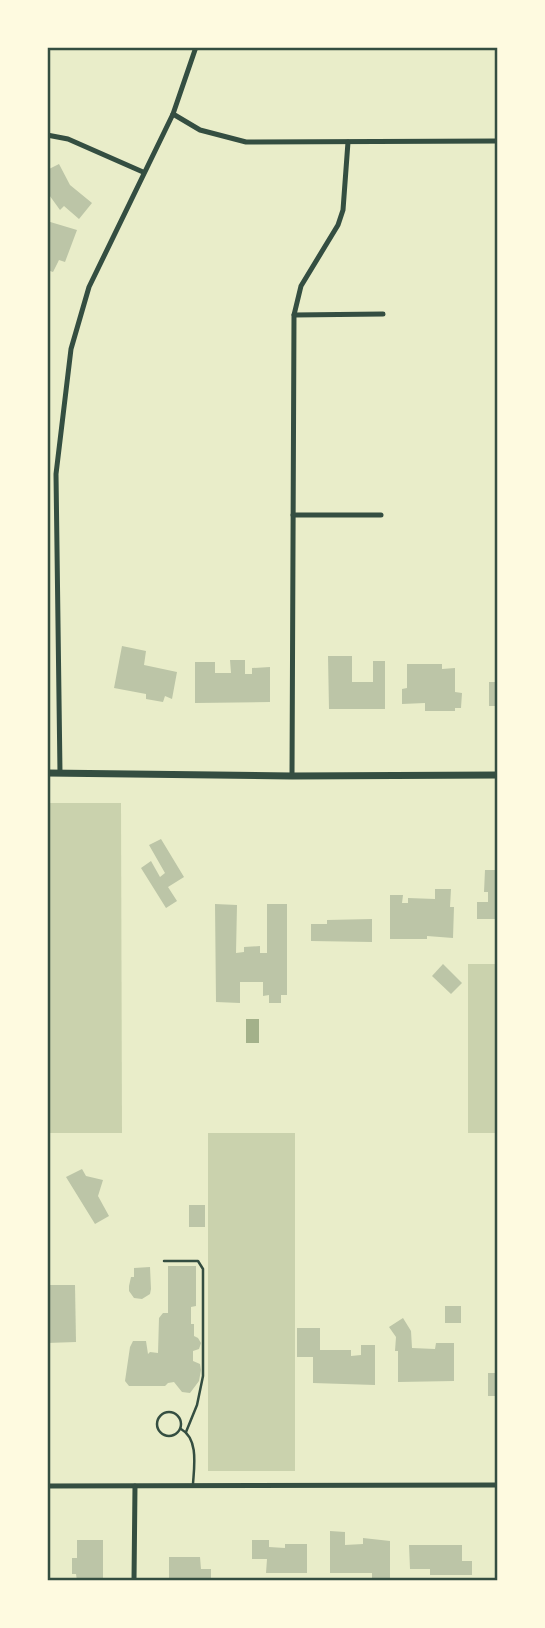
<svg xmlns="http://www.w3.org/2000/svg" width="545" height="1628" font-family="Bitter,serif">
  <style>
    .green { fill: #cad2ad }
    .water { fill: #a3b18a }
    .building { fill: #bcc5a7 }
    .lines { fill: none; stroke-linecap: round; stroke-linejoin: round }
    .service { stroke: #344e41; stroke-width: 2.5 }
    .minor { stroke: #344e41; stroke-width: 5 }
    .tertiary { stroke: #344e41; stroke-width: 7 }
    .neatline { fill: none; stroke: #344e41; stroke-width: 2.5 }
  </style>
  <rect width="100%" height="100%" fill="#e9edc9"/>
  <g class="green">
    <polygon points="47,803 121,803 122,1133 47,1133"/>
    <rect x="468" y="964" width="30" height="169"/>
    <rect x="208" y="1133" width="87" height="338"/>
  </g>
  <rect class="water" x="246" y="1019" width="13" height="24"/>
  <g class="building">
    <polygon points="59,164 70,185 92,203 79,219 64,206 60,210 47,192 47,170"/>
    <polygon points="47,221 77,230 65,262 59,260 53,272 47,270"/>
    <polygon points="122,646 146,651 144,665 177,672 172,699 165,696 163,702 146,699 146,694 114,688"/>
    <polygon points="328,656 352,656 352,682 373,682 373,661 385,661 385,709 329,709"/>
    <polygon points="230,660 245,660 245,674 252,674 252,668 270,667 270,702 195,703 195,662 215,662 215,673 231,673"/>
    <polygon points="407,664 442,664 442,669 455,668 455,692 462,693 461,708 455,708 455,711 425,711 425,703 402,704 402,689 407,688"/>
    <rect x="489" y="682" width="9" height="24"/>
    <polygon points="161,839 184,877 168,887 177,901 166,908 141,868 151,861 160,877 165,873 149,845"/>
    <polygon points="485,870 498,870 498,919 477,919 477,902 488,902 488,892 484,892"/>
    <polygon points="435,889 451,889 450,907 454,907 453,938 427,936 427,939 390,939 390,895 403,895 402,903 408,903 408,898 435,899"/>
    <polygon points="215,904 237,905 236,953 244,952 244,947 260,946 260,953 267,953 267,904 287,904 287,995 281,995 281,1003 269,1003 269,995 263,996 263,982 240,982 240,1003 216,1002"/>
    <polygon points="372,919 372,942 311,941 311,924 327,924 327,920"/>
    <polygon points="443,964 462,983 451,994 432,976"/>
    <polygon points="82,1169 86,1176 103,1180 98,1196 109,1216 95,1224 66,1177"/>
    <rect x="189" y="1205" width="16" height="22"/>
    <polygon points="168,1266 196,1266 196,1306 191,1307 191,1324 194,1324 194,1336 198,1338 201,1343 199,1349 193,1351 193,1361 200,1364 201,1370 199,1381 190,1393 182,1392 174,1382 168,1383 165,1386 129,1386 125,1381 130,1347 133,1341 146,1341 148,1354 150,1352 158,1353 159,1318 163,1313 168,1313"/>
    <polygon points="150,1267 151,1289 150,1294 142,1299 134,1298 129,1291 129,1286 131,1277 134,1277 134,1268"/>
    <polygon points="47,1285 75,1285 76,1342 47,1343"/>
    <rect x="445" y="1306" width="16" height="17"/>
    <polygon points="403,1318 411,1331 412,1348 435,1349 436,1343 454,1343 454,1381 398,1382 398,1351 395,1351 396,1337 389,1327"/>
    <polygon points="297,1328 320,1328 320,1350 351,1350 351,1356 361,1355 361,1345 375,1345 375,1385 313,1383 313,1357 297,1357"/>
    <rect x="488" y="1373" width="10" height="23"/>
    <polygon points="330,1531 345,1532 345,1545 363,1544 363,1538 390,1541 390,1581 372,1581 372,1573 330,1573"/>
    <polygon points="77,1540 103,1540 103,1581 77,1581 76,1574 72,1574 72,1558 77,1558"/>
    <polygon points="252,1540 269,1540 269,1547 285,1548 285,1544 307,1544 307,1573 266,1573 267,1559 252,1559"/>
    <polygon points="409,1545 462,1545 462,1561 472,1561 472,1575 430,1575 430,1569 410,1569"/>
    <polygon points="169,1557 200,1557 201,1569 211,1569 211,1581 169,1581"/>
  </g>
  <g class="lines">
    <g class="service">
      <polyline points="164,1261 198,1261 203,1269 203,1376 197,1405 186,1432"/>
      <circle cx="169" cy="1424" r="12"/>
      <path d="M181,1429c18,10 13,38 12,55"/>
    </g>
    <g class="minor">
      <polyline points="173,114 200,130 246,142 498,141"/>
      <polyline points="47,135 68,139 143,172"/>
      <polyline points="294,315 383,314"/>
      <polyline points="293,515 381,515"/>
      <polyline points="60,773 56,474 71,349 89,287 173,114 196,47"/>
      <polyline points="292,776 294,315 301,286 338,225 343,210 348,142"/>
      <polyline points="47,1486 498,1485"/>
      <polyline points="134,1581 135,1486"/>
    </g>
    <polyline class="tertiary" points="47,773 292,776 498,775"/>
  </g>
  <rect width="545" height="1628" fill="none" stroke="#fefae0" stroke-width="98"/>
  <rect x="49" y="49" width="447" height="1530" class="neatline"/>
</svg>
